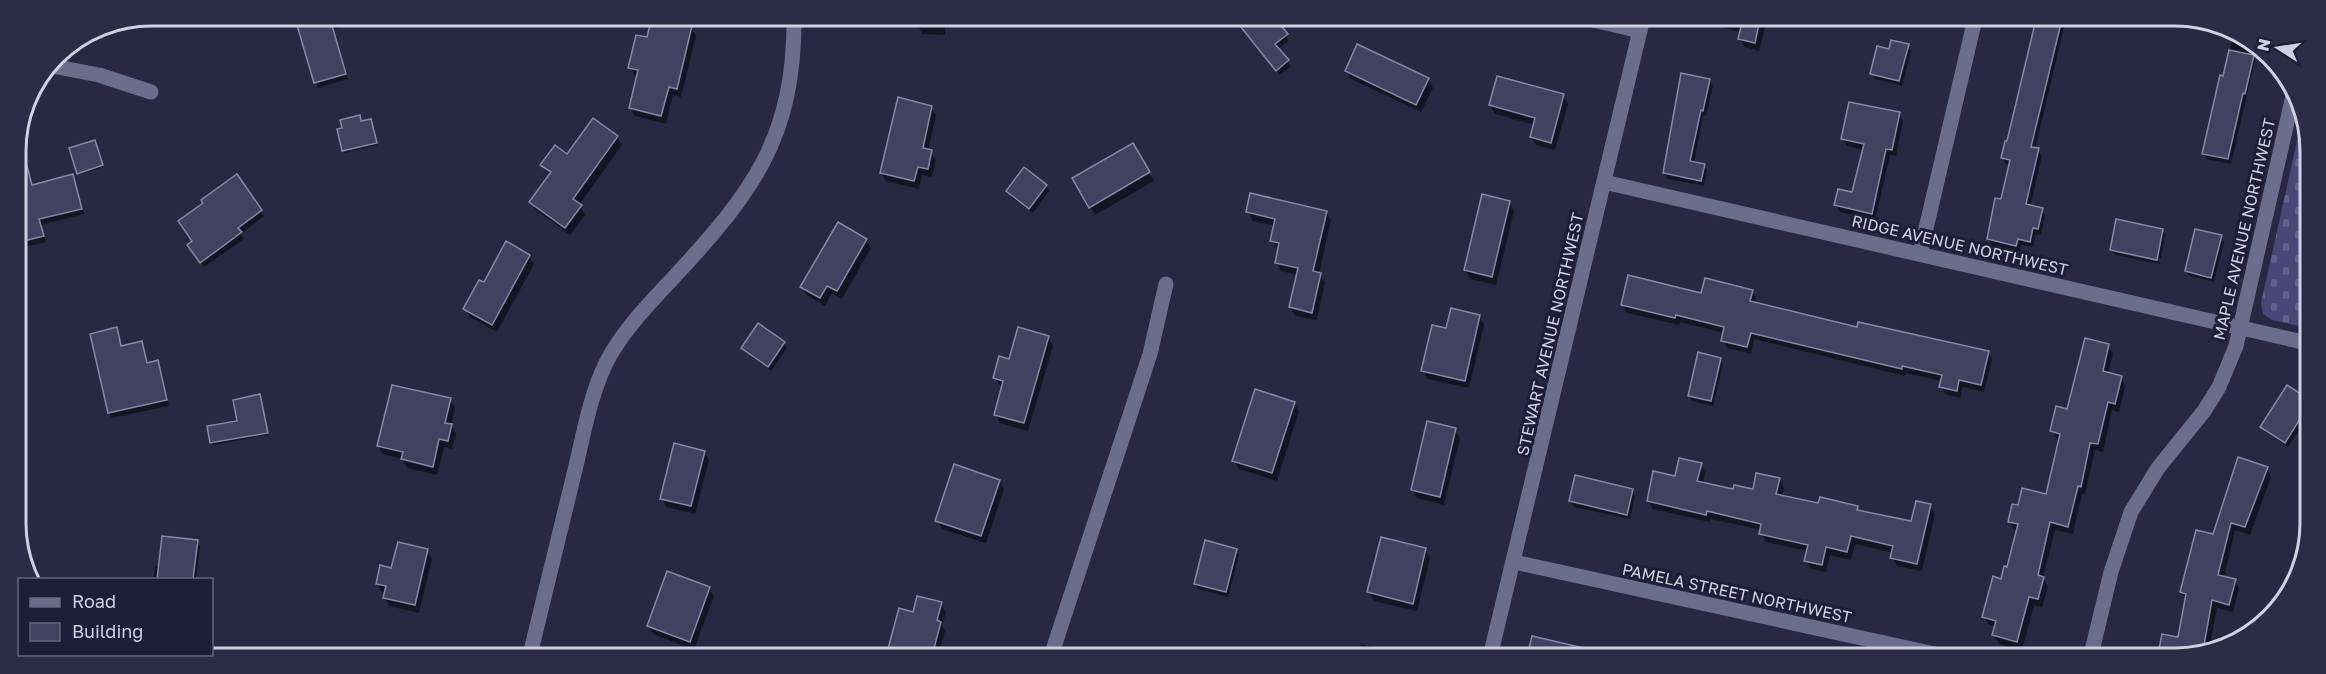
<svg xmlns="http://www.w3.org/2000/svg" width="2326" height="674" font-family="'Golos Text',sans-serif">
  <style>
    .cemetery { fill: url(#cemetery-stones) }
    .shadow { fill: #0007 }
    .building { fill: #42415f; stroke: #8887a8; stroke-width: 1.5 }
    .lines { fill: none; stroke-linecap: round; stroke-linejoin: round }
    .minor { stroke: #6c6c8c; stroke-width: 15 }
    .labels { text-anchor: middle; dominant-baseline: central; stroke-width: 6; stroke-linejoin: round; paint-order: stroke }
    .street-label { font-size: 16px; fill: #d0d0e2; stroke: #1f1d38 }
    .rim { fill: none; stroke: #d0d0e2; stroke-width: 3 }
  </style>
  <defs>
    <pattern id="cemetery-stones" width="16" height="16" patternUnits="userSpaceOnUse" patternTransform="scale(1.5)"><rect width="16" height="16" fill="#4a4678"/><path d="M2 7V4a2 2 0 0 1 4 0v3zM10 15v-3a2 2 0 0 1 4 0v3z" fill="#63608b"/></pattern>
  </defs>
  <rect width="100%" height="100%" fill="#292742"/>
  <polygon class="cemetery" points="2303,114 2308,124 2308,328 2272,320 2263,314 2261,303"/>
  <g class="shadow">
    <polygon points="296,15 338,15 341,27 333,29 348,79 318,88"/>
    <polygon points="878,17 946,17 945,35 922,34 917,23 880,21"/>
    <polygon points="1720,18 1767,19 1759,51 1745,47 1740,39 1741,32 1724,28"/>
    <polygon points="1902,19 1935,19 1933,26"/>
    <polygon points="2038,19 2066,19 2035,149 2038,150 2042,156 2030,207 2042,209 2045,215 2041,235 2036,234 2033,247 2021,245 2020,251 1992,245 1988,239 2002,201 2010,165 2006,164 2002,158 2008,143"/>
    <polygon points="1239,23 1286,35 1289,40 1278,49 1291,66 1280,75"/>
    <polygon points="691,28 696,36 681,97 673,95 666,124 635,116 630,108 638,76 635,76 630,67 648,39"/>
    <polygon points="2234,33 2258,47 2231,164 2207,159 2204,153"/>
    <polygon points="1908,46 1911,51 1902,86 1875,79 1872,74 1890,51"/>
    <polygon points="1346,70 1428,79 1433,88 1421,112 1351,79"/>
    <polygon points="1709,81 1713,86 1706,116 1703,115 1694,163 1704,165 1707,171 1704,186 1668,179 1664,173"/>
    <polygon points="1563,96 1568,104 1555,150 1536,145 1531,137 1535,125 1495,114 1490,105"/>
    <polygon points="931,107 936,115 928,151 931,152 936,160 932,177 922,175 919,189 886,181 881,173"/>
    <polygon points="1899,114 1903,121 1896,156 1890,155 1875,220 1840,212 1836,205 1853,194 1864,150 1847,146 1843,139"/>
    <polygon points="371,120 377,145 345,153 339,130"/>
    <polygon points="617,137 622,145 579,205 585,215 570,235 536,210 531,202 550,176 542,165"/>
    <polygon points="96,144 103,167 79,175 78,173"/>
    <polygon points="1132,145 1154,181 1095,215 1074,179"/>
    <polygon points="23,155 33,186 73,176 84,214 41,225 46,242 20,248 16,238 15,157"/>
    <polygon points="237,176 264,216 241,234 244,239 204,267 192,250"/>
    <polygon points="1046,186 1049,191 1033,213 1011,197 1008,191"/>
    <polygon points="1509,203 1514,211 1496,285 1470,279 1465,270"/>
    <polygon points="1248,212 1326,212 1331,220 1319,274 1325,282 1317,320 1295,316 1290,307 1298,275 1281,271 1276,262 1279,250 1272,241 1275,226 1253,221"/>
    <polygon points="2162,230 2165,235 2161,259 2114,249 2114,252 2160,262 2160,264 2115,255 2112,250"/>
    <polygon points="2221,236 2224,242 2214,282 2190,276 2187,271"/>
    <polygon points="866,240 871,248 842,299 832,293 825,306 807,295 802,287"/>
    <polygon points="529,256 534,264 497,332 470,317 465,309"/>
    <polygon points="1752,291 1756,298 1755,304 1858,329 1988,352 1992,359 1984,392 1963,387 1960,398 1945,394 1941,387 1942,381 1906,373 1905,376 1754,339 1751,354 1727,348 1723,341 1724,333 1680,322 1679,325 1627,313 1623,305 1702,295"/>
    <polygon points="1479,316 1484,325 1469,388 1428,379 1423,371 1448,330"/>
    <polygon points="117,329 122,347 141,343 148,364 157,362 160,367 169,406 112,418 109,413 92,335"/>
    <polygon points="1048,337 1053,346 1028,431 1000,423 995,414 1003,387 1000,386 995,378 1010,361"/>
    <polygon points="784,343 787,348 771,371 746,353 743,348"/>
    <polygon points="2108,346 2113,354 2108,374 2121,377 2125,386 2119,412 2112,410 2103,452 2095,450 2085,494 2082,494 2073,534 2055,530 2043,578 2048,587 2042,607 2034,605 2022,650 1999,644 1994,635 1996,627 1989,625 1984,617 2008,569 2017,531 2014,530 2009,522 2019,507 2047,495 2060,440 2057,439 2052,431 2068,411"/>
    <polygon points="1720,359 1723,364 1713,406 1692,401 1689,396"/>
    <polygon points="2287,387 2307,400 2307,417 2288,447 2265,432 2262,427"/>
    <polygon points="260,398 268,435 213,445 212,443 239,422"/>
    <polygon points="450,400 455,408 451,425 456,434 452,449 444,447 437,475 407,468 402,459 383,454 378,446"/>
    <polygon points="1294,403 1299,411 1277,481 1239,469 1234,461"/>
    <polygon points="1455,430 1460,438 1444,505 1417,498 1412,490"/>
    <polygon points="704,452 709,460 695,514 666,507 661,498"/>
    <polygon points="1701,464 1705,472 1703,484 1734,491 1754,491 1779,479 1784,488 1782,497 1819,505 1857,508 1859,512 1912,523 1930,506 1935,514 1922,571 1897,566 1892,557 1893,553 1855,544 1851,560 1830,555 1826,572 1811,569 1806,560 1808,551 1765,542 1761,530 1711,519 1710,522 1653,509 1648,501 1676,478"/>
    <polygon points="2267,468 2271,477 2250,535 2235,530 2224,578 2235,580 2239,589 2233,612 2217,608 2209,649 2184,659 2179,639 2186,600 2182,592 2214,536"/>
    <polygon points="999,481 1004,489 986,543 942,529 937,520"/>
    <polygon points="1632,490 1635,495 1630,519 1574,507 1570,501"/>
    <polygon points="197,541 200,547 196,580 153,580 155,566 160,566"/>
    <polygon points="1425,549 1430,558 1417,611 1374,601 1369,592"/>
    <polygon points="427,550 432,559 419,613 389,606 384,597 386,593 382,592 377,584 392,570"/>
    <polygon points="1236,550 1239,555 1228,597 1198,589 1195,583"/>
    <polygon points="709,588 714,596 694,650 653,634 648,626"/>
    <polygon points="941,604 946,612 942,626 945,631 938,656 888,656 900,610 914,614"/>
    <polygon points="1533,638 1621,658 1529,657"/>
    <polygon points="1361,644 1401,654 1402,657 1358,657"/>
  </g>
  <g class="building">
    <polygon points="294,15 329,15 346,74 314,83"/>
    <polygon points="652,17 692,26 677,89 669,87 661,116 629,108 638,70 628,68 636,35 647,37"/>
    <polygon points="1233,17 1274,17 1288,34 1275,44 1289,60 1276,71"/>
    <polygon points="1743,18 1760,19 1755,43 1738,39"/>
    <polygon points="2036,19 2062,19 2031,147 2039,148 2026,204 2043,208 2038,229 2033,228 2030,242 2018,239 2016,246 1987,239 1995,198 2001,199 2010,160 2001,158 2005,141 2007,141"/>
    <polygon points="1891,40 1909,44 1899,81 1870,74 1877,46 1889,49"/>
    <polygon points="1357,44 1429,78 1416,105 1345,71"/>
    <polygon points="2229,50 2254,55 2245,94 2243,93 2228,159 2202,154 2220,75 2223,76"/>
    <polygon points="1681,73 1710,79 1703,111 1701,110 1690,161 1705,164 1701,181 1663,173"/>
    <polygon points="1497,76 1564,94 1551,143 1530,137 1535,118 1489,105"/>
    <polygon points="898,97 932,106 923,148 932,150 928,169 918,167 914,181 880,173"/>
    <polygon points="1849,102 1900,112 1892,150 1886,149 1872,214 1834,205 1838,189 1852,192 1864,144 1841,139"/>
    <polygon points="360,115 361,121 371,119 377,143 342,151 337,129 342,128 340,120"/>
    <polygon points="593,118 618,136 573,199 582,205 565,228 529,202 551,172 540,165 555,145 567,154"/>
    <polygon points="95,140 103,165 77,174 69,148"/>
    <polygon points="15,143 21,143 32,185 73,174 82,209 39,219 44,236 16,243"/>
    <polygon points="1133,143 1150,172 1089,208 1072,178"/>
    <polygon points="1024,167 1047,185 1029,209 1006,191"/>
    <polygon points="237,174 262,210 238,228 242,232 200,263 187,245 192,241 178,221 203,203 201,200"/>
    <polygon points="1250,193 1327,211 1313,271 1321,273 1312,313 1289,307 1298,268 1275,263 1279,243 1270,241 1275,219 1246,212"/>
    <polygon points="1482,194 1510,201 1492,277 1464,270"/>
    <polygon points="2116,219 2163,229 2157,260 2110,250"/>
    <polygon points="838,222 867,239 837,291 827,286 820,298 800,287"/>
    <polygon points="2195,229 2222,235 2211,278 2185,271"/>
    <polygon points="506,241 530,255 492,325 463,309 479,280 484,282"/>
    <polygon points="1628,275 1701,293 1705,278 1753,290 1750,301 1857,327 1858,322 1989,351 1981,385 1959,380 1957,391 1939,387 1942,375 1902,366 1902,369 1751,333 1747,347 1721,341 1724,327 1676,315 1675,318 1621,305"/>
    <polygon points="1451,308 1480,315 1465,381 1421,371 1432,325 1446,328"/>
    <polygon points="758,323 785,342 768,367 741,348"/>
    <polygon points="117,327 121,346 142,341 147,363 158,360 167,400 108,413 90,334"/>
    <polygon points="1018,327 1049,336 1024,423 994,415 1003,381 993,378 999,356 1009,359"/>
    <polygon points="2085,338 2109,344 2103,371 2122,376 2115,404 2108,402 2098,444 2090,443 2081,487 2078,486 2068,527 2050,522 2038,575 2044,577 2038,599 2029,597 2017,642 1992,635 1996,621 1982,617 1993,576 2001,579 2004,566 2007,567 2018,524 2008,522 2012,504 2018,505 2022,488 2046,494 2060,434 2050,431 2056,406 2067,409"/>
    <polygon points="1698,352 1721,358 1711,401 1688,396"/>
    <polygon points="392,385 451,398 445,423 452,424 448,441 439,439 433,467 401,459 403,452 377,446"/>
    <polygon points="2287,385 2307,398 2307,408 2285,443 2260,427"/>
    <polygon points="1255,389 1295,402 1272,473 1232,461"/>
    <polygon points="260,394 268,433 210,443 207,426 237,421 233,400"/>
    <polygon points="1427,421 1456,428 1440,497 1411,490"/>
    <polygon points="674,443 705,451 691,506 660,499"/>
    <polygon points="2238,457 2268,467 2245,527 2231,523 2218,575 2236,579 2229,605 2212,600 2203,651 2184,659 2157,659 2162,634 2178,637 2186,594 2180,592 2196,530 2213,534"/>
    <polygon points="1679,458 1702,463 1697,481 1733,489 1734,485 1753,489 1756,473 1780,478 1776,494 1818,503 1820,497 1858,506 1857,510 1911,521 1916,501 1931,504 1917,564 1890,558 1893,546 1851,536 1847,552 1826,547 1822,565 1804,561 1808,545 1759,534 1761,524 1707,511 1706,515 1647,501 1653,471 1675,476"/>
    <polygon points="954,464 1000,480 981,536 935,521"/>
    <polygon points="1575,475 1633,489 1627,515 1569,501"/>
    <polygon points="162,536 198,540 193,579 157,579"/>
    <polygon points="1381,537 1426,548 1413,604 1367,592"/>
    <polygon points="1205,540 1237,549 1226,592 1194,584"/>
    <polygon points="398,542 428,549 415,605 383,598 386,586 376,584 380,565 391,568"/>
    <polygon points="667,571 710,587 690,642 647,626"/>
    <polygon points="917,596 942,602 937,620 941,622 932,656 886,656 899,608 913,612"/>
    <polygon points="1532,636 1597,651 1596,658 1527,657"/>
  </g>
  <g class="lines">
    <g class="minor">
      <polyline points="1585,18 1640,31"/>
      <polyline points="47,65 99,75 151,92"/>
      <polyline points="1604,182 2307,343"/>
      <polyline points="1920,254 1975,19"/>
      <polyline points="1514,562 1953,658"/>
      <path d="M530,655c14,-60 29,-120 44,-181 9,-36 15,-75 31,-109 16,-33 45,-62 70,-89 78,-84 120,-139 119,-260"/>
      <polyline points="1051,656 1150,354 1166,284"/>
      <polyline points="1490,657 1643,18"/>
      <polyline points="2090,659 2111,572 2131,512 2158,468 2204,411 2219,387 2236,346 2293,96"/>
    </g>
  </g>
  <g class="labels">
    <g class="street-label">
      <text transform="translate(2244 229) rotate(-77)">MAPLE AVENUE NORTHWEST</text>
      <text transform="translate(1960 245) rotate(13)">RIDGE AVENUE NORTHWEST</text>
      <text transform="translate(1550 334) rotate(-77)">STEWART AVENUE NORTHWEST</text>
      <text transform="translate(1737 593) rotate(12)">PAMELA STREET NORTHWEST</text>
    </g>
  </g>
  <path d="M0 0H2326V674H0ZM151 26H2175A125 125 0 0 1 2300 151V523A125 125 0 0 1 2175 648H151A125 125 0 0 1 26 523V151A125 125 0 0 1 151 26Z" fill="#2d2b46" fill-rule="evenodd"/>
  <path class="rim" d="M151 26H2175A125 125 0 0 1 2300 151V523A125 125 0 0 1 2175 648H151A125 125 0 0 1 26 523V151A125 125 0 0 1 151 26Z"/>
  <rect x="18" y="578" width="195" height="78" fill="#1f1d38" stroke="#66657c" stroke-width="1.5"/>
  <rect x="30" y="598" width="30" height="9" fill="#6c6c8c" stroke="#66657c" stroke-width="1.5"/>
  <text x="72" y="608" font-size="18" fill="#d0d0e2">Road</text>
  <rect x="30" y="623" width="30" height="18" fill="#42415f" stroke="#66657c" stroke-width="1.5"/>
  <text x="72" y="638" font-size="18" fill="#d0d0e2">Building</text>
  <g transform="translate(2278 48) rotate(282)" stroke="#1f1d38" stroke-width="4.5" paint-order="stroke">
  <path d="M0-4.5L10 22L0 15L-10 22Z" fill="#d0d0e2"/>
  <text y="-9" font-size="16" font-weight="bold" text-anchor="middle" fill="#d0d0e2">N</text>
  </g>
</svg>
